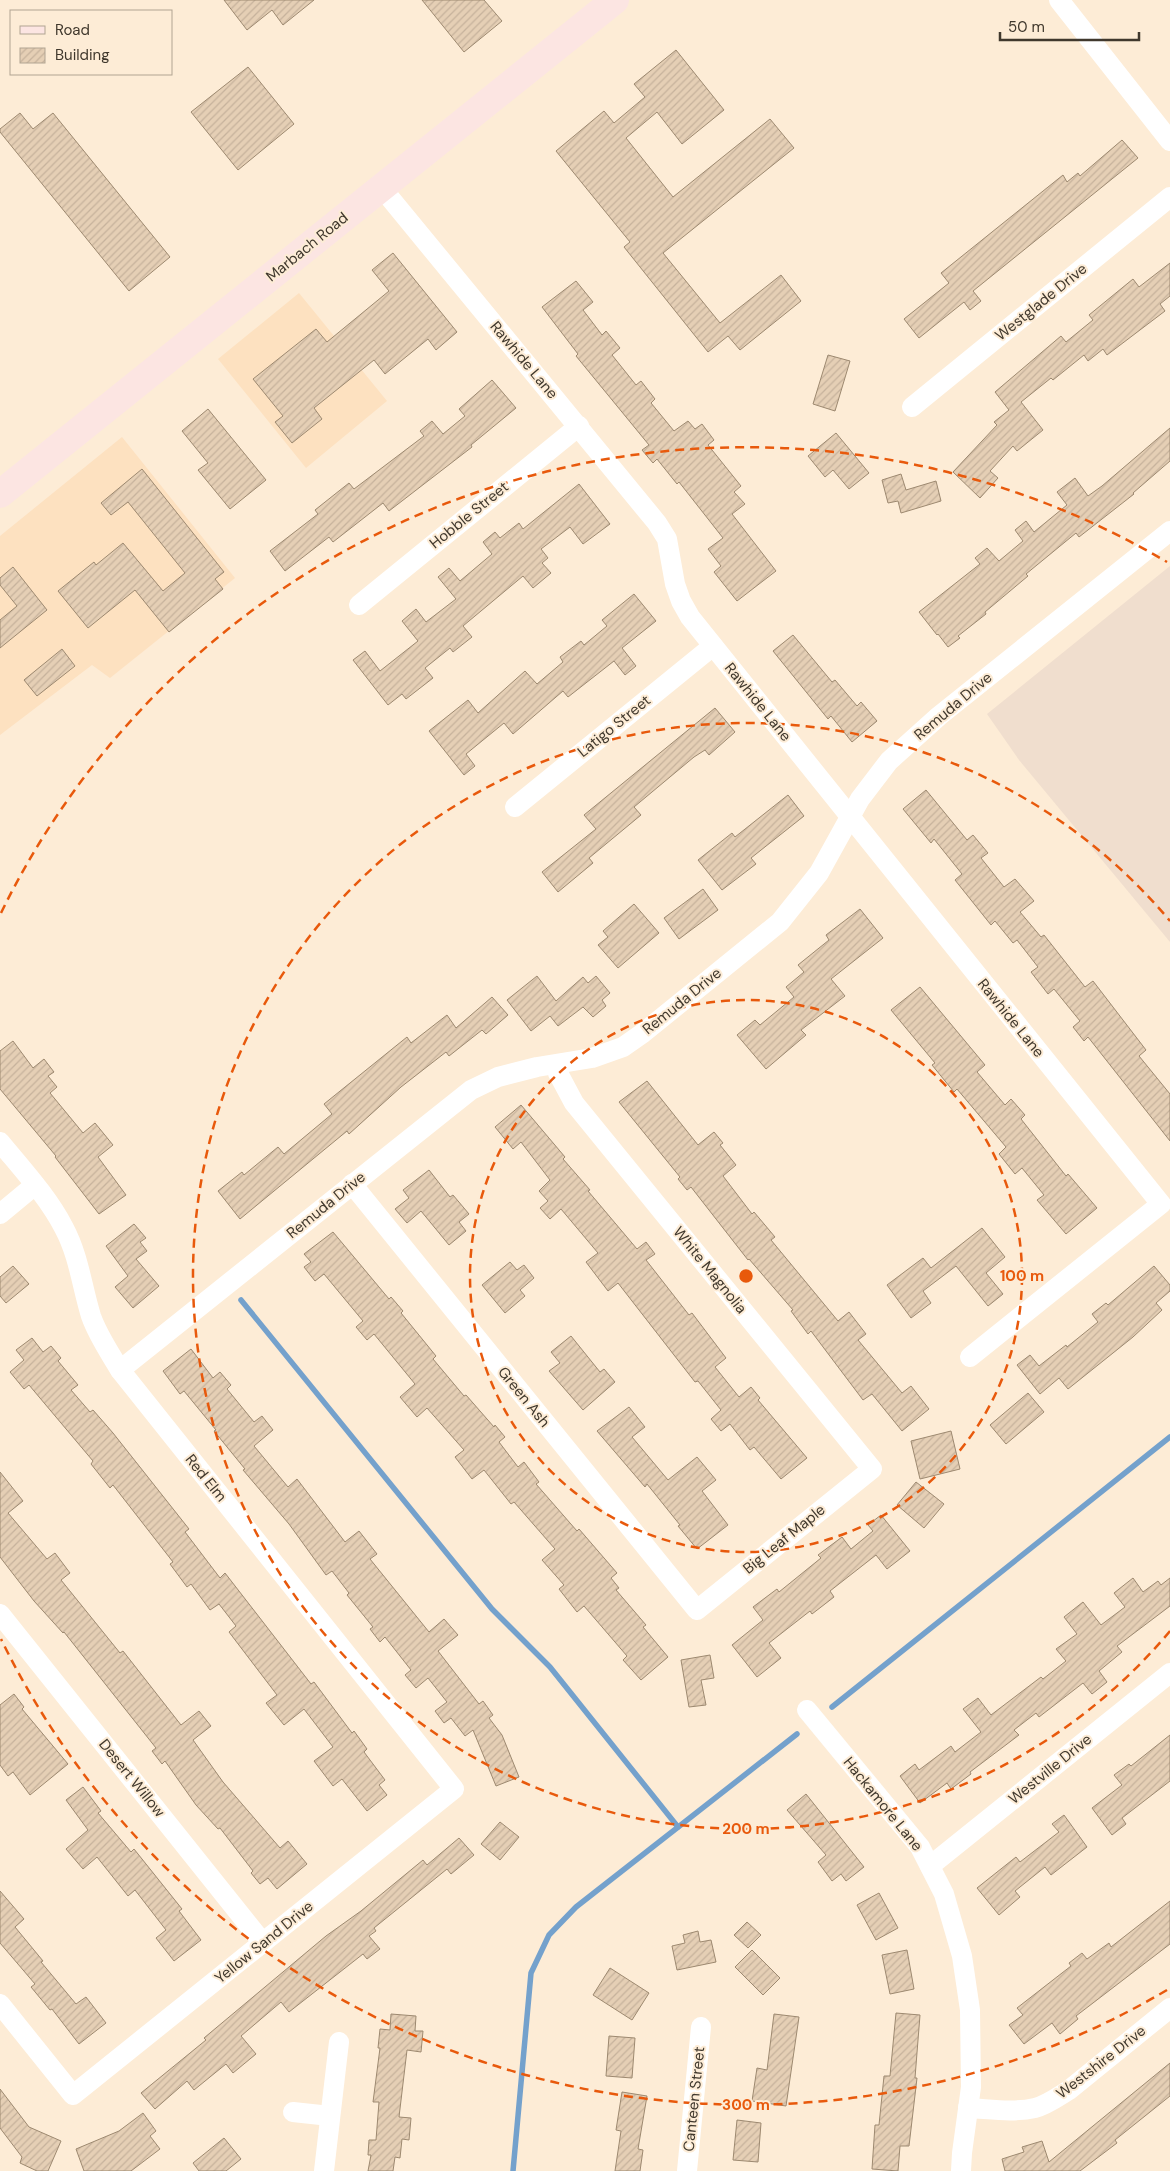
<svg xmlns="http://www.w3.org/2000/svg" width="1170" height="2171" font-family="'DM Sans',sans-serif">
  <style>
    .built { fill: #fde1c0 }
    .education { fill: #f0dece }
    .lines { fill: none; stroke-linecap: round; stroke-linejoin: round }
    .stream { stroke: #74a1cc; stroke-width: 5.5 }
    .building { fill: url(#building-hatch); stroke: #9d8970 }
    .minor { stroke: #fff; stroke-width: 20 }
    .secondary { stroke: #fce5e2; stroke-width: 28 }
    .ring { fill: none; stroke: #e8590c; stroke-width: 2.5; stroke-dasharray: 9 6 }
    .labels { text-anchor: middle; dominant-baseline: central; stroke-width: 4; stroke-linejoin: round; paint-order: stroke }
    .street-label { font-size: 15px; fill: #40382d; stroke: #fdecd6 }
    .centre { fill: #e8590c; stroke: #fdecd6; stroke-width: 2.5 }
    .ring-label { font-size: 15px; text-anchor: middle; font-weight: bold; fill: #e8590c; stroke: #fdecd6; stroke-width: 4; stroke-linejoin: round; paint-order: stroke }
  </style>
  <defs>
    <pattern id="building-hatch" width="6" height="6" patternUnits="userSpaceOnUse" patternTransform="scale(1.25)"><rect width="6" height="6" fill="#e5cfb5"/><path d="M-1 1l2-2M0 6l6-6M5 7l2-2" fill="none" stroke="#c6b29c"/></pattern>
  </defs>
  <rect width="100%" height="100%" fill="#fdecd6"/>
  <g class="built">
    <polygon points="299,293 387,401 306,468 218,359"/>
    <polygon points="122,437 235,578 110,678 92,665 0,735 0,536"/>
  </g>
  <polygon class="education" points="1170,566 1170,942 1019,760 987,714"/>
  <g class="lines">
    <g class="stream">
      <polyline points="241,1300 492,1609 550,1667 678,1827"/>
      <polyline points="832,1707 1170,1437"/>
      <polyline points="513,2171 531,1973 549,1935 576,1907 797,1734"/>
    </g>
  </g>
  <g class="building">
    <polygon points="224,0 314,0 283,25 272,10 247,30"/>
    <polygon points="422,0 484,0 502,21 464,52"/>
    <polygon points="676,50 724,110 682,144 657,112 626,138 673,197 770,119 794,148 663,253 720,323 781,275 801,301 740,350 728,336 708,352 624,247 630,242 556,151 604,111 614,123 645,97 634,84"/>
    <polygon points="248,67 294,124 238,170 191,112"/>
    <polygon points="20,113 33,129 53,113 170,257 129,291 0,132 0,129"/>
    <polygon points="1122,140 1138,158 973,291 981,301 970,310 964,302 919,338 904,319 949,283 941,273 1063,175 1067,182 1078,173 1080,176"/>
    <polygon points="393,253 457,332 436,350 428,339 385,374 374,360 314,408 322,419 292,443 275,422 283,416 253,379 316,329 327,342 389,291 372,270"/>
    <polygon points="1170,263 1170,296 1160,304 1165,311 1107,355 1103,349 1088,361 1084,355 1053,380 1051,378 1021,402 1043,430 1017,451 1013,446 990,471 998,478 980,498 953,472 997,425 994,422 1009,410 995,392 1061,336 1066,342 1093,320 1089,315 1133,279 1139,287"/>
    <polygon points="576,281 593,302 583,310 602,335 606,331 620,348 612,355 636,385 641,381 655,399 651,403 674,431 688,421 695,429 702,424 714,440 708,445 741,486 734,492 745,504 732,514 776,571 737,601 714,572 721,566 708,549 723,538 679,482 677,484 657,459 653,463 642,450 649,445 576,356 578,354 542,307"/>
    <polygon points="828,355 850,361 835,411 813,404"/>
    <polygon points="492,380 516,408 471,445 472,447 389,511 383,503 333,542 329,537 285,571 270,551 318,514 315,510 349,483 354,489 424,436 420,431 432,421 443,434 465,416 459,409"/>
    <polygon points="208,409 266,480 230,509 198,470 208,463 182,431"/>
    <polygon points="1170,428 1170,461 1133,493 1134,494 1079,537 1076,533 1026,574 1028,576 985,612 986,614 958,636 960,638 948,647 938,634 937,635 919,612 980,564 975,558 987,548 999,561 1023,541 1015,530 1026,521 1034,532 1067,505 1057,492 1075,478 1088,496 1102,486"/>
    <polygon points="836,433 869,473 849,489 833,470 825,477 808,456"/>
    <polygon points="142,469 224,572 215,579 223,589 169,632 135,590 88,628 58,591 94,562 96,565 123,543 163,591 185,573 128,502 111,515 101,503"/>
    <polygon points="901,474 906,490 936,481 941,501 901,513 898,501 888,503 882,480"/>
    <polygon points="579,484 610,524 583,544 570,527 541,549 548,558 542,563 551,573 533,588 523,576 463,626 472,637 453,652 450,648 425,668 433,678 406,699 402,694 388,705 353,660 365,651 380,671 418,641 402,621 416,609 426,622 456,599 438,577 449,568 460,581 492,554 483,542 495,532 500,538 519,523 523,529"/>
    <polygon points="13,567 47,610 0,648 0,620 17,606 0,585 0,578"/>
    <polygon points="634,594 656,621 622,648 636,666 625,675 614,661 568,697 563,691 513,734 504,723 466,754 475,766 464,775 429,731 468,700 478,713 525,671 537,684 563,662 560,657 581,641 584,645 607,626 602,620"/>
    <polygon points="793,635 832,682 835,680 857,706 861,702 877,721 852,742 831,716 828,719 773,651"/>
    <polygon points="62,649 75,666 37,696 24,680"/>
    <polygon points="715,708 735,732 709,755 705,750 694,757 634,807 641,815 589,858 593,863 558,892 542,872 596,829 584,815"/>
    <polygon points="926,790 967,840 973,835 988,853 981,858 1004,887 1015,879 1034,901 1020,912 1041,937 1044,935 1085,987 1093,981 1146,1050 1139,1056 1170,1094 1170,1141 1088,1037 1084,1041 1073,1027 1080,1021 1054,989 1048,994 1031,972 1038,967 1017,940 1013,943 995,921 991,925 955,880 962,874 934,839 931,843 903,809"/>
    <polygon points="788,795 804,816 751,858 756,864 722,890 698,860 732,833 735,837"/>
    <polygon points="703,889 718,910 679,939 664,918"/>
    <polygon points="634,904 659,933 618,968 598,945 608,937 603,931"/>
    <polygon points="860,909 883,938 831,979 845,996 801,1030 806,1035 766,1069 737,1035 755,1020 760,1025 794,997 786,987 804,972 798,965 829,940 826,935"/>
    <polygon points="537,976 556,1001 583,977 588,983 596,976 610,993 602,1000 606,1006 593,1017 583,1007 558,1026 550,1016 531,1031 507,1000"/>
    <polygon points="920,987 985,1065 977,1072 1005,1105 1011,1099 1025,1115 1021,1119 1066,1176 1068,1174 1097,1208 1066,1234 1037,1200 1044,1195 1022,1168 1015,1174 999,1154 1006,1147 957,1089 954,1092 932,1065 935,1063 891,1010"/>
    <polygon points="492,997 508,1015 486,1034 482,1030 449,1056 446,1052 401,1087 349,1134 347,1131 240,1219 218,1191 242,1172 244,1175 278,1147 284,1154 332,1114 324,1104 407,1037 411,1043 447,1015 456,1028"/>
    <polygon points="13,1041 33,1068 44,1059 54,1072 48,1076 57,1087 50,1093 83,1133 95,1123 113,1145 98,1157 126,1195 99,1214 55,1157 56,1156 0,1089 0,1051"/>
    <polygon points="647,1081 698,1145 714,1132 723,1143 720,1145 736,1165 723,1176 752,1214 754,1212 775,1237 771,1240 838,1321 849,1312 866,1334 858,1340 902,1393 911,1386 929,1409 902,1431 872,1394 863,1400 811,1331 808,1334 791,1311 793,1310 749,1259 748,1260 691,1187 687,1190 678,1179 680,1177 619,1102"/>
    <polygon points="521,1105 565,1157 563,1159 590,1190 588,1191 637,1249 646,1242 655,1254 646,1260 689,1315 692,1313 726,1358 715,1367 739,1397 751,1387 760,1398 758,1400 807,1458 781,1479 754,1447 750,1450 730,1424 721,1431 711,1419 721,1410 698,1381 695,1382 618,1283 608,1291 586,1262 598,1253 561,1209 550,1219 540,1208 548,1201 539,1191 550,1180 521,1142 513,1149 495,1127"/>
    <polygon points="429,1170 450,1197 453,1195 469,1214 459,1222 466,1231 449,1245 421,1211 407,1223 395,1209 409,1198 403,1190"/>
    <polygon points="134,1224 146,1238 140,1242 147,1251 136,1259 159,1286 133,1308 115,1287 128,1276 106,1246"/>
    <polygon points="982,1228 1005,1257 986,1273 1003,1294 988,1306 956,1266 923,1291 931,1303 911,1318 887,1285 923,1258 931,1268"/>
    <polygon points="333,1232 389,1299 391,1297 403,1311 401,1313 436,1356 433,1359 464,1396 466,1395 494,1427 495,1425 505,1437 499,1442 518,1467 524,1462 539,1482 536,1484 577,1531 579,1529 617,1573 611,1578 619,1588 616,1590 646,1625 643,1627 668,1657 641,1680 623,1660 627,1656 584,1606 577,1612 559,1589 564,1585 542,1560 555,1549 514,1502 511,1504 484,1470 472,1479 455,1457 464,1450 427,1408 417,1417 400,1397 415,1384 374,1334 367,1340 356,1327 363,1321 324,1274 315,1281 304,1267 311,1262 304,1254"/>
    <polygon points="510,1262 517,1270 524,1265 534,1278 520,1290 525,1296 505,1313 482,1285"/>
    <polygon points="13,1266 29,1284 6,1303 0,1296 0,1277"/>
    <polygon points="1154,1266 1170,1285 1170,1291 1156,1303 1162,1310 1133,1337 1068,1389 1059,1378 1040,1394 1017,1365 1030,1355 1039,1366 1066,1345 1067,1347 1098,1322 1092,1314 1106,1303 1108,1305"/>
    <polygon points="571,1336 600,1372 604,1369 615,1382 583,1410 549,1371 560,1363 551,1352"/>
    <polygon points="32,1338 43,1352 51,1346 61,1358 58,1361 78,1385 71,1390 90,1412 93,1410 113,1433 189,1529 185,1532 220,1578 225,1573 311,1684 314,1682 352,1733 354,1731 367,1749 364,1752 385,1780 379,1785 387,1795 367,1811 342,1779 333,1786 314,1761 333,1747 304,1709 284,1725 266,1703 277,1695 229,1632 236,1626 219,1604 210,1610 191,1584 187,1587 170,1564 173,1562 113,1485 110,1488 91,1464 93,1461 29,1385 24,1389 10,1372 24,1360 16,1350"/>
    <polygon points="191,1349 213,1378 220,1372 231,1385 227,1389 254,1422 262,1416 273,1430 254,1446 288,1487 297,1479 345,1542 359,1531 377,1554 370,1559 429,1632 444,1619 458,1635 438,1651 479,1704 483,1701 493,1715 489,1718 502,1735 519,1777 496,1786 473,1730 465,1736 451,1718 444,1723 435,1711 447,1702 428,1678 416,1688 405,1675 411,1670 385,1637 380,1642 370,1629 373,1627 347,1595 349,1593 332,1571 326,1575 289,1524 243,1470 245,1469 214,1431 216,1430 184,1391 180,1394 163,1371"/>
    <polygon points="1028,1393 1044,1412 1006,1444 990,1425"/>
    <polygon points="629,1407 645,1427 632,1437 668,1480 697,1457 716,1480 702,1491 728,1525 697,1549 678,1526 680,1525 647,1484 645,1487 597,1431"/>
    <polygon points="951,1431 960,1469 920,1479 911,1441"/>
    <polygon points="0,1472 23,1501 8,1513 47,1559 55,1553 70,1573 61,1580 120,1653 123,1651 181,1725 199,1711 211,1726 193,1740 223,1782 280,1848 288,1841 307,1864 277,1889 268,1878 260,1884 251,1873 253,1871 220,1828 218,1829 196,1805 165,1761 162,1764 152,1751 156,1748 64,1632 63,1633 34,1601 0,1557"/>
    <polygon points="916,1482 944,1504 924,1528 897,1505"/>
    <polygon points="881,1515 910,1551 887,1569 876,1555 830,1591 834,1597 812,1614 810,1611 769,1643 781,1658 757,1677 732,1645 763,1620 753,1607 777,1589 779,1592 821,1558 818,1555 842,1537 851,1549 873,1531 868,1525"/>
    <polygon points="1133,1578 1143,1592 1158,1581 1161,1585 1170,1578 1170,1606 1117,1646 1122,1652 1099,1671 1107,1682 1092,1694 1083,1683 1039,1717 1036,1713 1014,1730 1019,1735 970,1772 971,1774 951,1789 947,1783 920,1803 900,1776 915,1764 919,1770 951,1746 955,1752 981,1732 963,1709 978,1698 991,1715 1041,1677 1043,1679 1066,1661 1056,1649 1077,1634 1064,1617 1083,1602 1101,1625 1125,1607 1114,1593"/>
    <polygon points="710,1655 714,1678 701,1680 706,1705 689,1707 681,1660"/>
    <polygon points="14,1694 24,1707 22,1709 68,1764 30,1795 13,1772 8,1776 0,1765 0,1705"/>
    <polygon points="1170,1735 1170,1781 1122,1818 1126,1824 1112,1835 1092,1808 1122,1785 1114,1775 1129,1764 1131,1766"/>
    <polygon points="83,1787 101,1811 98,1813 131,1852 134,1849 182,1909 179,1911 201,1940 174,1961 156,1938 166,1930 135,1890 128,1896 97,1857 83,1869 66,1849 88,1830 66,1800"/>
    <polygon points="806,1794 864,1867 846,1881 841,1874 832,1881 818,1862 826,1855 787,1810"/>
    <polygon points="1064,1815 1087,1847 1051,1875 1045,1867 1015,1891 1020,1897 999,1915 977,1888 1016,1857 1020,1862 1059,1832 1052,1824"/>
    <polygon points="500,1822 519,1837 500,1860 481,1844"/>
    <polygon points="459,1838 474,1855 451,1874 447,1869 374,1928 376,1931 369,1936 380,1949 367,1959 363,1954 289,2012 281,2002 241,2036 256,2054 233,2073 226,2064 194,2090 187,2081 155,2109 141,2093 206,2040 204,2038 326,1936 361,1911 423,1860 427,1865"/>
    <polygon points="0,1891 24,1919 15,1927 43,1961 41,1962 76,2004 86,1997 106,2023 79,2044 52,2009 50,2010 31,1987 35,1984 0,1943"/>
    <polygon points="879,1893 898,1928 876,1940 857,1905"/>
    <polygon points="1170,1901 1170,1944 1076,2016 1078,2019 1060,2034 1052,2023 1024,2044 1009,2025 1023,2015 1017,2008 1071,1966 1069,1963 1082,1953 1087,1959 1109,1943 1111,1947"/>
    <polygon points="747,1922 761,1935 748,1948 734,1935"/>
    <polygon points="698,1931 700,1942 711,1940 716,1962 677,1970 672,1946 685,1943 683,1935"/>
    <polygon points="752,1950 780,1978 763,1995 735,1967"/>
    <polygon points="907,1950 914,1989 890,1994 882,1955"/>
    <polygon points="610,1968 649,1993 632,2020 593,1995"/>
    <polygon points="896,2013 920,2015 915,2078 917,2078 909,2146 900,2146 898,2171 872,2169 875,2125 879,2125 884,2076 890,2076"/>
    <polygon points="391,2014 416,2016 415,2031 423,2031 421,2052 407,2050 399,2117 411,2118 409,2140 402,2139 400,2158 395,2157 393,2171 368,2171 371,2155 368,2155 369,2140 376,2140 379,2102 373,2102 380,2048 378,2048 380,2029 390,2030"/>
    <polygon points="774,2014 799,2017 786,2106 752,2101 757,2068 767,2070"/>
    <polygon points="609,2036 635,2038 632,2078 606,2076"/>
    <polygon points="1170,2063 1170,2096 1115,2140 1117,2143 1080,2171 1005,2171 1002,2159 1024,2152 1022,2147 1042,2141 1049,2162"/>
    <polygon points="0,2089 29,2127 61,2141 48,2171 37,2171 20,2163 22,2157 0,2128"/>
    <polygon points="622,2092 647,2096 638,2149 643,2150 640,2171 615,2171 621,2131 616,2130"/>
    <polygon points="143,2113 156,2131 150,2136 160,2149 131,2171 84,2171 76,2149 119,2131"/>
    <polygon points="737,2120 761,2123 758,2162 733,2160"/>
    <polygon points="224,2138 241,2159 226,2171 199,2171 193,2163"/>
  </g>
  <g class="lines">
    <g class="minor">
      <polyline points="1059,0 1170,141"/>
      <polyline points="381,187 657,523 667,539 675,584 681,601 690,617 1161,1204 970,1357"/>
      <polyline points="912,407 1170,197"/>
      <polyline points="359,605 579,426"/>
      <polyline points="515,807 713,646"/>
      <path d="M0,1142c23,28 48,55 64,86 15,28 18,59 27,88 7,20 19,37 29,54l334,419 -381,306 -73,-91"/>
      <polyline points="352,1184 697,1610 872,1469 574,1103 558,1073 556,1065"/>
      <polyline points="0,1214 35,1185"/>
      <polyline points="120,1370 471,1090 498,1077 537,1067 592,1058 623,1047 643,1033 780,922 819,873 860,799 889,761 939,716 1170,531"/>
      <polyline points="0,1614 263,1943"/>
      <polyline points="807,1710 920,1847 944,1894 962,1956 970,2010 971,2087 962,2153 961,2171"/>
      <polyline points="930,1866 1170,1673"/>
      <path d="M968,2108c22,1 45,5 67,0 12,-3 24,-12 34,-18l101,-82"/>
      <polyline points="293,2112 330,2116"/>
      <polyline points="324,2171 339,2042"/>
      <polyline points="687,2171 701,2027"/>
    </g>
    <polyline class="secondary" points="0,494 615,0"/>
  </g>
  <g class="ring">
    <circle cx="746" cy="1276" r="276"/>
    <path d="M1170 1631A553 553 0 1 1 1170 921"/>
    <path d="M1167 1990A829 829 0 0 1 1 1639M1 913A829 829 0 0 1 1167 562"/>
  </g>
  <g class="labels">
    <g class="street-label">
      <text transform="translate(307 247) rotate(-39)">Marbach Road</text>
      <text transform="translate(1041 302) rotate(-39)">Westglade Drive</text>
      <text transform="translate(524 360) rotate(50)">Rawhide Lane</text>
      <text transform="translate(469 515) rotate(-39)">Hobble Street</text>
      <text transform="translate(758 702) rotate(51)">Rawhide Lane</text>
      <text transform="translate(953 706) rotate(-40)">Remuda Drive</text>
      <text transform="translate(614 726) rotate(-39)">Latigo Street</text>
      <text transform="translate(682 1001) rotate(-39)">Remuda Drive</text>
      <text transform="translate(1011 1018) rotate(51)">Rawhide Lane</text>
      <text transform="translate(326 1205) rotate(-39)">Remuda Drive</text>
      <text transform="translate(710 1270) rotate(51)">White Magnolia</text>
      <text transform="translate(524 1397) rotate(51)">Green Ash</text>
      <text transform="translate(206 1478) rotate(51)">Red Elm</text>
      <text transform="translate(784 1539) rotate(-39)">Big Leaf Maple</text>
      <text transform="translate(1050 1769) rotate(-39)">Westville Drive</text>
      <text transform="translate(132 1778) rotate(51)">Desert Willow</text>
      <text transform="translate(883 1804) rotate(51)">Hackamore Lane</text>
      <text transform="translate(264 1942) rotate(-39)">Yellow Sand Drive</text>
      <text transform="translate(1101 2062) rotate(-38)">Westshire Drive</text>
      <text transform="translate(694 2099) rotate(-84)">Canteen Street</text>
    </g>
  </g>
  <circle cx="746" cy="1276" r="8" class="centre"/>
  <g class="ring-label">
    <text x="1022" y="1281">100 m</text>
    <text x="746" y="1834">200 m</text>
    <text x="746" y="2110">300 m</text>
  </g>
  <rect x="10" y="10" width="162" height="65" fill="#fdecd6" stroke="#b1a492"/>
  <rect x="20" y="26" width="25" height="8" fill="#fce5e2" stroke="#b1a492"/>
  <text x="55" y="35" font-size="15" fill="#40382d">Road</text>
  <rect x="20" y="48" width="25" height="15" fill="url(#building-hatch)" stroke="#b1a492"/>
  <text x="55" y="60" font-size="15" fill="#40382d">Building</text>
  <path d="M1000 32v8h139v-8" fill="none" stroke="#40382d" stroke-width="2.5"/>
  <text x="1008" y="32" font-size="15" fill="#40382d" stroke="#fdecd6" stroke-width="4" paint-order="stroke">50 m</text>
</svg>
